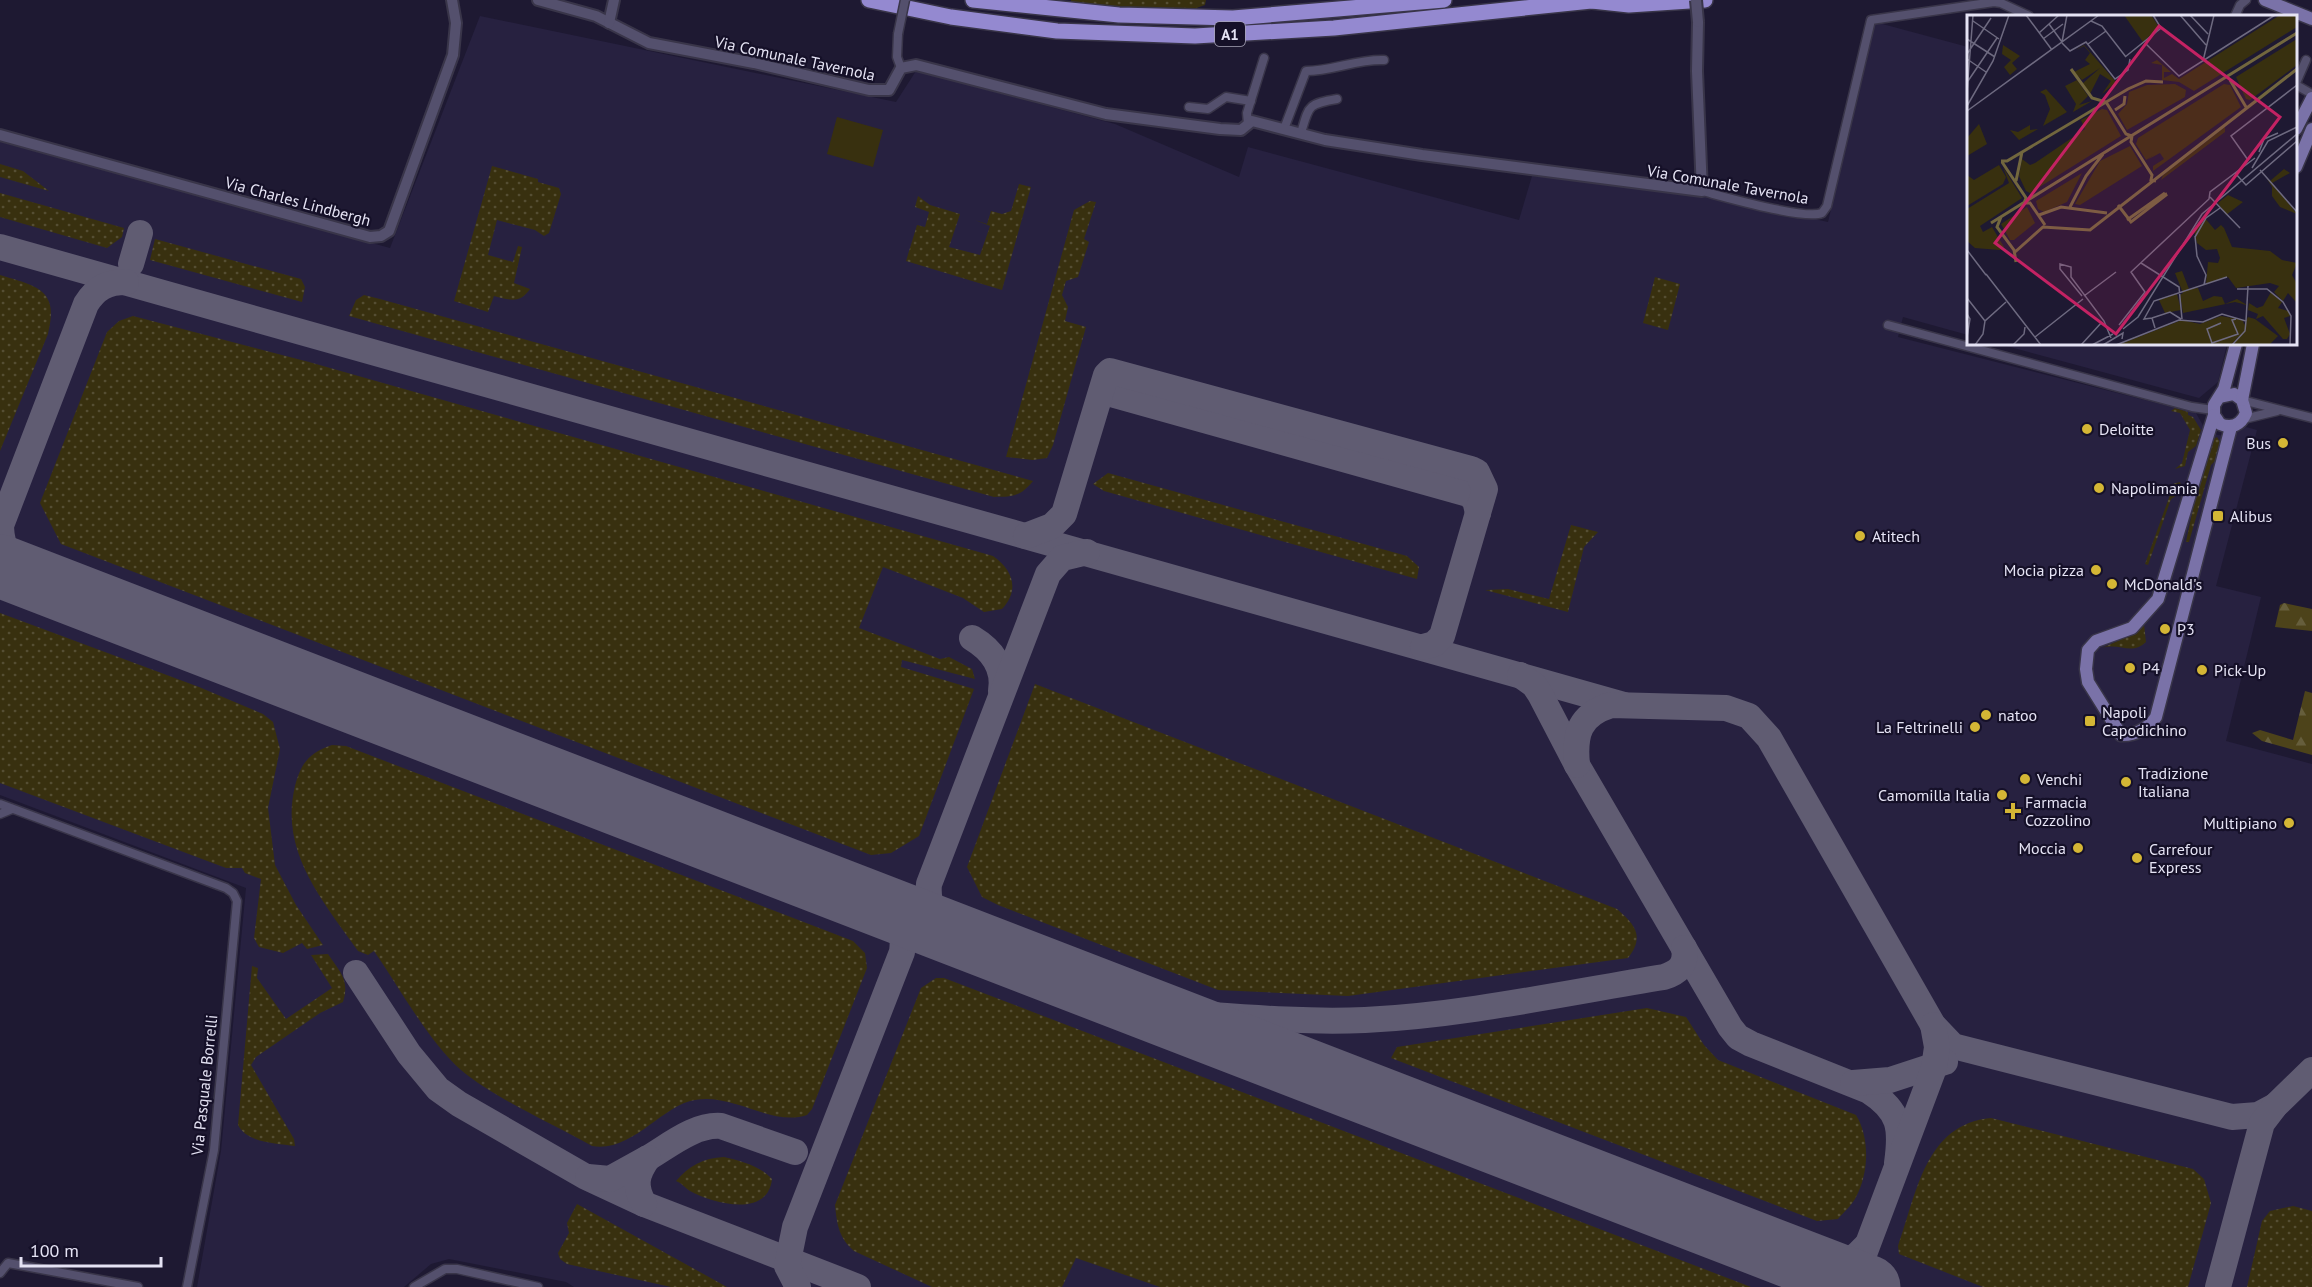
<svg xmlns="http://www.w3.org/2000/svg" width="2312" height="1287" font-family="'PT Sans',sans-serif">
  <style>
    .built { fill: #272140 }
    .grass { fill: url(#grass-dots) }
    .forest { fill: url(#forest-firs) }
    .park { fill: #38300f }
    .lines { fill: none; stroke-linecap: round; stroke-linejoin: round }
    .taxiway { stroke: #605c72; stroke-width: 26 }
    .runway { stroke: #605c72; stroke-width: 63 }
    .minor-casing { stroke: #393549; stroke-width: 11 }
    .tertiary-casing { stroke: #393549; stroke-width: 14 }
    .primary-casing { stroke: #393549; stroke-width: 15 }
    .motorway-casing { stroke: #393549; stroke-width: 18 }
    .minor { stroke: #54506d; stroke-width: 8 }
    .tertiary { stroke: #54506d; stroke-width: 10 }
    .primary { stroke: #7a72a8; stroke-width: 12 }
    .motorway { stroke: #9489d0; stroke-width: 15 }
    .minor-bridge-casing { stroke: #393549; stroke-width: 11; stroke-linecap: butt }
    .tertiary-bridge-casing { stroke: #393549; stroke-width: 14; stroke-linecap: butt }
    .minor-bridge { stroke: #54506d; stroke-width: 8 }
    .tertiary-bridge { stroke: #54506d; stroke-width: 10 }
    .poi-dot { fill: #d4b635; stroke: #151028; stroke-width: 2 }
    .labels { text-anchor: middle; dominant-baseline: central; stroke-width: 4.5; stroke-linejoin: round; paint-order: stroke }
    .shield { fill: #151028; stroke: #a7a4b7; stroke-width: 1.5 }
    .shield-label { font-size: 15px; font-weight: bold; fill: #e5e3f4 }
    .street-label { font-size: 16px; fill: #e5e3f4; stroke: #151028 }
    .poi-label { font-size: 16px; fill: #e5e3f4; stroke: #151028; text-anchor: start }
    .inset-river { fill: none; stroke: #72673e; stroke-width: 3 }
    .inset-road { fill: none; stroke: #6e6a80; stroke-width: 1.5 }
    .view { fill: #c42263; fill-opacity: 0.15; stroke: #c42263; stroke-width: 3 }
    .inset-edge { fill: none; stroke: #e5e3f4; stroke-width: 3 }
  </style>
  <defs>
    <pattern id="grass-dots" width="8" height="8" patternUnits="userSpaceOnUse" patternTransform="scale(1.5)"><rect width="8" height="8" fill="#38300f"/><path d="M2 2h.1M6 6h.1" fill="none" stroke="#554e33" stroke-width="1.8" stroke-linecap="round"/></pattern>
    <pattern id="forest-firs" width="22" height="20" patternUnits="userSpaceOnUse" patternTransform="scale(1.5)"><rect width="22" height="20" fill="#4d431a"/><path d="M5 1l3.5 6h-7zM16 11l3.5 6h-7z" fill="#665e3c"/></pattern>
  </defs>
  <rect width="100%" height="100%" fill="#1e1932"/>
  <g class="built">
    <polygon points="480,16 896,102 916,71 1115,124 1239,177 1248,147 1519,220 1532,176 1689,192 1828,222 1875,22 1968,47 1968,335 1903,317 1898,337 2196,413 2205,429 2218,435 2231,436 2246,427 2257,430 2216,586 2261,597 2226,741 2312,764 2312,1287 574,1287 566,1282 449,1259 431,1264 404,1287 197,1287 221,1151 246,888 0,795 0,142 390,248"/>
    <polygon points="1999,344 2227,344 2218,382 2199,398"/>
  </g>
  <g class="grass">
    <polygon points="1071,0 1206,0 1205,5 1185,12 1071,4"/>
    <polygon points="0,164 23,171 49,191 0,177"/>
    <path d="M492,166l46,13v3l21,6 2,6 -12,39 -5,3 -9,-6 -38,-10 -9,35 25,7 5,-16 4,1 -8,36 16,6c-10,15 -21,11 -36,7l-6,16 -34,-11z"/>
    <polygon points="1019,184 1031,187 1002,290 906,261 917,225 925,227 929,212 915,207 918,196 930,205 960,214 949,247 980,255 990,226 975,220 987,224 991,211 1002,214 1011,211"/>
    <polygon points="0,193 124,228 122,237 107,248 0,217"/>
    <polygon points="1090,201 1096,202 1084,239 1089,242 1078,277 1066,281 1062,295 1068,307 1065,321 1086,327 1053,445 1047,458 1033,460 1006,457 1074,210"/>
    <polygon points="155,239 301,279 305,287 302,302 150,260"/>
    <path d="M0,275c36,11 60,14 48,59l-48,117z"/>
    <polygon points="1655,277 1680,284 1668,330 1643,323"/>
    <path d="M364,295l16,4 653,182c-12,15 -20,16 -39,16l-645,-181 7,-16z"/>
    <path d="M133,316l176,46 684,194c20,14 27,34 9,53l-18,3 -21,-14 -80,-31 -24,61 81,31 9,-2 23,12 3,10 -73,-19 -1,7 73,22 -55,147 -28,17 -20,2 -810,-311 -21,-41 67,-171 12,-11z"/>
    <polygon points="2175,408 2188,412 2188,415 2193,417 2201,430 2196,446 2188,452 2185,466 2175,469 2182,463 2190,430 2180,413 2171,411"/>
    <path d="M2217,437l3,5 -5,19 -4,4 -22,77h-3c7,-35 15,-69 26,-102z"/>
    <polygon points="1108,473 1407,556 1419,567 1417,579 1104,491 1093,484"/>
    <polygon points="2180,482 2183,491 2171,499 2148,565 2145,564 2170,495 2165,486"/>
    <polygon points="1571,525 1598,532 1584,547 1568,612 1485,590 1508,589 1549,599"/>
    <polygon points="0,613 199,687 263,714 273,722 280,749 268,808 275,865 296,905 323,945 307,949 302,943 283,953 259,947 254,938 261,879 245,873 242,868 226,868 0,783"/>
    <path d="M2144,624l2,18c-15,14 -26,0 -44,6l29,-13z"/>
    <path d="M1035,684l582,225c18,16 28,27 11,49l-280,38 -130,-6 -220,-85 -16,-8 -15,-30z"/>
    <path d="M332,745l14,1 507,195 12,12 2,15 -55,141 -5,6c-35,12 -73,-22 -112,-15 -33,5 -63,53 -103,46 -39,-22 -98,-48 -131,-76 -32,-28 -62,-83 -87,-119l-6,4 -10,-4c-35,-50 -79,-99 -63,-165 6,-23 14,-33 37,-41z"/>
    <path d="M328,954c12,18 22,26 15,48l-23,11 -64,44 -5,8 43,74 1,7c-19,-3 -48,-3 -57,-21l14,-159 6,2 -1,10 29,41 46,-31 -21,-33z"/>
    <path d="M936,978h8l807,309h-591l-84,-29 -14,29h-130l-78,-36c-15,-13 -17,-26 -19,-46l86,-217z"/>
    <path d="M1647,1008l39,9 18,28 14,15 138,55c14,23 13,58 0,82 -4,8 -12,15 -18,22l-21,2 -426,-163 6,-11z"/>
    <path d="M1991,1118l202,51 11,10 7,24 -23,84h-205l-84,-33 -1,-8c19,-53 27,-122 93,-128z"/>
    <path d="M724,1157c17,4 36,9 48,22 -4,39 -58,25 -82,12 -5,-3 -8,-8 -14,-10 13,-15 27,-23 48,-24z"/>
    <polygon points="577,1204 727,1287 671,1287 567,1264 560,1259 558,1253 569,1233 567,1223"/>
    <polygon points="2293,1206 2312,1211 2312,1287 2247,1287 2262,1221 2270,1211"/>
  </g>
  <g class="forest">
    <polygon points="2284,603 2312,609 2312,631 2275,627 2280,605"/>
    <polygon points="2305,691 2312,693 2312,755 2262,741 2252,733 2260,730 2293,740"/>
  </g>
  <polygon class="park" points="837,117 883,130 873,167 827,154"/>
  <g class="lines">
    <g class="taxiway">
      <polyline points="0,247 1624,705"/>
      <polyline points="131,264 140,233"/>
      <polyline points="1101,395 1111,394 1468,494 1475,500 1478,513"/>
      <path d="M1,527c1,25 11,36 30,51"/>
      <path d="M0,528l86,-224c10,-16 21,-22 40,-22"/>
      <polyline points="1026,536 1052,526 1064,514 1106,375 1110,371 1471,469 1477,472 1485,489 1442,636 1434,644 1423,647"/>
      <path d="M972,638c20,12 33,29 29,53"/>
      <path d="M1520,675l14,10 6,9 37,71 153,262 8,10 13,7 118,47c31,20 33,37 28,72"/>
      <path d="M1577,765c-3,-31 2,-50 34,-60l115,3 23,8 20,22 164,287 20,21 279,71 26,-2 17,-9"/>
      <path d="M951,933c-16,-15 -24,-27 -22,-49l119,-310 14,-16 25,-6"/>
      <polyline points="356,973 409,1054 438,1089 459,1104 586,1177 644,1204 858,1287"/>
      <path d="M1150,1011c72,4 143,12 215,9 100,-5 200,-27 299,-43 15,-5 23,-12 20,-29"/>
      <polyline points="1853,1083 1890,1080 1945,1062"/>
      <path d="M648,1158c22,-13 47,-34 73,-32l74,26"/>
      <path d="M588,1177l22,2 38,-21c-12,17 -14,28 -4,46"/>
      <path d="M1795,1259c31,8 46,15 70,-12"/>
      <path d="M798,1287l-11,-21 8,-39 107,-275c3,-22 -4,-34 -22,-46"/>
      <polyline points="1875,1287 1862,1271 1863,1257 1934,1068 1937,1047 1933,1025"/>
      <polyline points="2218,1287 2262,1123 2275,1106 2312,1070"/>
    </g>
    <polyline class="runway" points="0,566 1869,1287"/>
    <defs>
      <g id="minor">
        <polyline points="2235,16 2240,5 2246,0"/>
        <polyline points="898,34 897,57 901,68"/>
        <polyline points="2296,83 2306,60"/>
        <polyline points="2296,85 2312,94"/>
        <polyline points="1189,107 1208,109 1226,97 1251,101"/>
        <polyline points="1248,124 1247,113 1264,58"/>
        <path d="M1284,129l22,-58c27,0 50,-12 78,-11"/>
        <path d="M1301,133c8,-27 6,-29 36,-34"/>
        <path d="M1702,191c23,6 102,29 120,22l5,-7 44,-186 123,-18 7,1 28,13"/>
        <polyline points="1888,325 2192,407 2213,410"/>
        <polyline points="2242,400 2312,418"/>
        <polyline points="2244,419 2277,411"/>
        <polyline points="0,804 226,888 233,893 237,901 214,1150 187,1287"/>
        <polyline points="0,814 12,809"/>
        <polyline points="0,1273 8,1263 138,1287"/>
        <polyline points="414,1287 445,1269 457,1269 538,1287"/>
      </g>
      <g id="tertiary">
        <polyline points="538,0 596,16 649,43 754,63 869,90 889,90 901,68 916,65 1106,114 1220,129 1241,130 1252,121 1325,140 1422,155 1702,191 1697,71 1698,22"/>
        <polyline points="609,23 614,0"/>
        <polyline points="0,135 370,237 381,236 389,231 453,55 456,23 452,0"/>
      </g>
      <g id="primary">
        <polyline points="2265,0 2312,19"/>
        <polyline points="2296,129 2312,98"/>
        <polyline points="2296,167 2312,129"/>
        <path d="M2220,397l14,-3 8,6 4,13c-5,12 -14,16 -26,11l-6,-9v-10l10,-16 12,-45"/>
        <polyline points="2242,400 2253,344"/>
        <path d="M2214,415l-56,184 -26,29 -36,13 -8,9 -2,19 2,13 33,53c13,1 28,-7 35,-18l75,-290"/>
      </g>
      <g id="motorway">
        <polyline points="869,0 951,17 1057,31 1195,36 1334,28 1601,0"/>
        <polyline points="973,0 1119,15 1233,18 1444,0"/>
        <polyline points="1592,1 1629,5 1705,0"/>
      </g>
    </defs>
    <use href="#minor" class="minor-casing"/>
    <use href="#tertiary" class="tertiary-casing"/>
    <use href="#primary" class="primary-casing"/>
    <use href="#motorway" class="motorway-casing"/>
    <use href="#minor" class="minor"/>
    <use href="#tertiary" class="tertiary"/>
    <use href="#primary" class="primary"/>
    <use href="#motorway" class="motorway"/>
    <defs>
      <polyline id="minor-bridge" points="898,34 905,0"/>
      <polyline id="tertiary-bridge" points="1696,0 1698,22"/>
    </defs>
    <use href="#minor-bridge" class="minor-bridge-casing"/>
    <use href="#tertiary-bridge" class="tertiary-bridge-casing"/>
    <use href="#minor-bridge" class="minor-bridge"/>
    <use href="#tertiary-bridge" class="tertiary-bridge"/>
  </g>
  <g class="poi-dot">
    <circle cx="2087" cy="429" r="6"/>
    <circle cx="2283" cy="443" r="6"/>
    <circle cx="2099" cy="488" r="6"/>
    <rect x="2212" y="510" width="12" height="12" rx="3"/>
    <circle cx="1860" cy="536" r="6"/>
    <circle cx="2096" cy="570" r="6"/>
    <circle cx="2112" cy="584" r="6"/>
    <circle cx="2165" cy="629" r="6"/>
    <circle cx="2130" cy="668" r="6"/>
    <circle cx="2202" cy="670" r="6"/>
    <circle cx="1986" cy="715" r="6"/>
    <rect x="2084" y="715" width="12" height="12" rx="3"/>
    <circle cx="1975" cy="727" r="6"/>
    <circle cx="2025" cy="779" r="6"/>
    <circle cx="2126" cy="782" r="6"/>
    <circle cx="2002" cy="795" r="6"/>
    <path d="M2010 802h6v6h6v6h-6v6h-6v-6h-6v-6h6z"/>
    <circle cx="2289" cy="823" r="6"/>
    <circle cx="2078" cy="848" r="6"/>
    <circle cx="2137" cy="858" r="6"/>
  </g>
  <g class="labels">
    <rect class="shield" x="1215" y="22" width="30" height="24" rx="4.5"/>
    <g class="shield-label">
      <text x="1230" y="34">A1</text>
    </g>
    <g class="street-label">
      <text transform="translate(795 58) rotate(12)">Via Comunale Tavernola</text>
      <text transform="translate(1728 184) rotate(10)">Via Comunale Tavernola</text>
      <text transform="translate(298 201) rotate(15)">Via Charles Lindbergh</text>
      <text transform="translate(204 1085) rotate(-84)">Via Pasquale Borrelli</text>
    </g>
    <g class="poi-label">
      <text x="2099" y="429">Deloitte</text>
      <text x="2271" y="443" text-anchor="end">Bus</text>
      <text x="2111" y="488">Napolimania</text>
      <text x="2230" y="516">Alibus</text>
      <text x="1872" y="536">Atitech</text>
      <text x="2084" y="570" text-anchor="end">Mocia pizza</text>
      <text x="2124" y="584">McDonald's</text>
      <text x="2177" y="629">P3</text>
      <text x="2142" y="668">P4</text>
      <text x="2214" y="670">Pick-Up</text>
      <text x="2102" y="712">Napoli<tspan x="2102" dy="18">Capodichino</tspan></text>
      <text x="1998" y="715">natoo</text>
      <text x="1963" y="727" text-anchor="end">La Feltrinelli</text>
      <text x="2138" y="773">Tradizione<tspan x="2138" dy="18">Italiana</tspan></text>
      <text x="2037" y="779">Venchi</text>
      <text x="1990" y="795" text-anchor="end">Camomilla Italia</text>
      <text x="2025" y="802">Farmacia<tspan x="2025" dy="18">Cozzolino</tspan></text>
      <text x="2277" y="823" text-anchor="end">Multipiano</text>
      <text x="2066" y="848" text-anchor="end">Moccia</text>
      <text x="2149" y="849">Carrefour<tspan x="2149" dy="18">Express</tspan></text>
    </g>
  </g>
  <g transform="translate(1967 15)">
    <rect width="330" height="330" fill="#1e1932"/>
    <path d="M313,0h17v12l-103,64 -15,-9 -17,-2v-15l-11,-2 6,-3 14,12h-7v6l8,-4 7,5zM330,24v26l-47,35 -4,-1 -10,-22zM36,30l17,11 -8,7 5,6 -7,6 -6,-8 7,-7 -9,-6zM117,30l32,37 -14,12 9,-13 -11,-7 -10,20 -8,-10 18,-16 -18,12 -8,-8 16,-8 -5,-4 5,-7 -6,-7 -8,4zM110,65l11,16 -9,9 13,-4 -19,11 3,-8 -11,-18zM208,69l11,6 -1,7 -58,33 -9,-16 9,-10 2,-12 18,-7zM257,69l6,1 11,22 -88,64v-5l11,-7 -4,-6 -13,7 7,-5 -8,5 -10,-16 2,-6zM79,74l21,23 -24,14 7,-17 -5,-14 -5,-3zM135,94l5,1 14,26 -91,57 -4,-2 -7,-15 3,-17 8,6 5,-2 50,-34 -4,-9zM12,109l8,20 -20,12v-18zM63,110v5l8,-1 -19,11 -9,-10 8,2zM258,112v5l-64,48 2,-5zM163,131l12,20 -62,39 -5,-1 25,-43zM32,150l7,12 -3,7 -36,22v-31l7,5zM36,152l19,31 -42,28 3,6 9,-5 12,20 -4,3 -25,-2 -8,-7v-32l42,-26zM317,154l6,4 -18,10 25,31 -17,-7 -8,-11v-9l-5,-8 3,2zM115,158l-15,29 -23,10 -6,-3 -2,-8zM261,180l15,7 -17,13 -8,-12zM60,192l8,16 -21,17h-4l-9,-16zM237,202l11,13 6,-5 3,3 8,19 38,4 12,9 15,3 -5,12 5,9 -1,18 -8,-9 -5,8 -9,-9 5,-6 -9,-3 -34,5 -8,-11 -22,7 2,-22 10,1 2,-5 -3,-9 -11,1 -9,-7 -3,-13zM215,256l7,18 9,-1 5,13 11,-5 8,1 3,7 12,-5 10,6 -12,-3 -52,11 -3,-18 3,-2 -8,-20zM304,277l11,10 -4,6 10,3 2,5 -6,2 6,16 -3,5h-4l-20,-23 -7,3 2,-5 -10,-4 1,-7 8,5 6,-2zM210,279l4,16 -16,3 -6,-13zM281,302l7,2 23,17 -9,9h-35z" fill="#38300f"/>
    <path d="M254,301l22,4 2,9 -14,16h-113l64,-25 18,4z" fill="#38300f"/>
    <path d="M157,0h27l8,12 -16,15z" fill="#38300f"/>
    <path class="inset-river" d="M104,54l21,29 14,4 20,32 6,2 -1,6 21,33 -1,5 5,1M263,65l16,27M148,95l9,-6 1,-8M34,146h6l121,-72 18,-8 17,1M35,147l24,36 -2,5h6l15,22M49,166l6,-29M151,190l13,17 35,-27 -1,-2M103,192l16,-31 17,-22M72,200l22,-8 46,6M34,202l-4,10 17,23 2,12M160,205l38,-27M24,208l306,-190M48,237l28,-25 47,3 207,-161"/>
    <path class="inset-road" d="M59,0l26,35M213,0l26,30M223,0l18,19M6,6l26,18M124,6l11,5 24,31M82,9l13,18M72,18l20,-18M0,24l28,18M76,24l20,-15M95,27l5,-27M95,28l8,8 16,-9 29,37 13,-9 2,-11M178,28l34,33 96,-61M121,29l18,-13M0,39l24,-36M158,42l36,-29 -8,-13M0,44l19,13M236,46l11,-46M1,66l29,-43M0,77l6,-77M0,91l26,-45 16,-46M0,96l132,-96M292,137l5,-13 14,-6M281,145l-17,-24 66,-51M285,153l16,-27 29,-14M293,155l37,42M268,158l11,12 51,-44M243,182l30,31M228,221l2,20 9,19 -2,10M228,222l11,-19 14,-10M0,235l19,25M174,248l38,24 3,32M19,259l55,71M270,274h30l16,13 8,14 -1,29M115,281l-22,-27v-5l11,3v10l33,44 7,17M117,281l32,-24M0,283l18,23M0,299l3,5 -3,18M185,303l18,-6 11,7M279,306l2,-35M254,308l-14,6 5,14 26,-9 -6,-14 4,-1M152,310l26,-33 -14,-20 78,-73 1,-7 45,-34M188,313l-3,-10 -8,1 10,-18 73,-24M156,314l15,-12 64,-103 95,-80M68,322l48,-38M8,330l8,-11 2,-13 21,-19M46,330l11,-11 1,-7M114,330l21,-23M125,330l21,-11M136,330l20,-12 -1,6M149,330l63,-25 24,2 19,-8 24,7 -1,10 -13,14"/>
    <path class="view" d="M192,11l121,91 -164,217 -121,-91z"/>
    <rect width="330" height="330" class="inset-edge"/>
  </g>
  <path d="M21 1257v9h140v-9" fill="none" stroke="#e5e3f4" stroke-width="3"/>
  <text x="30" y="1257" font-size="18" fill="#e5e3f4" stroke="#151028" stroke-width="4.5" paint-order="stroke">100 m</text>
</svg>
